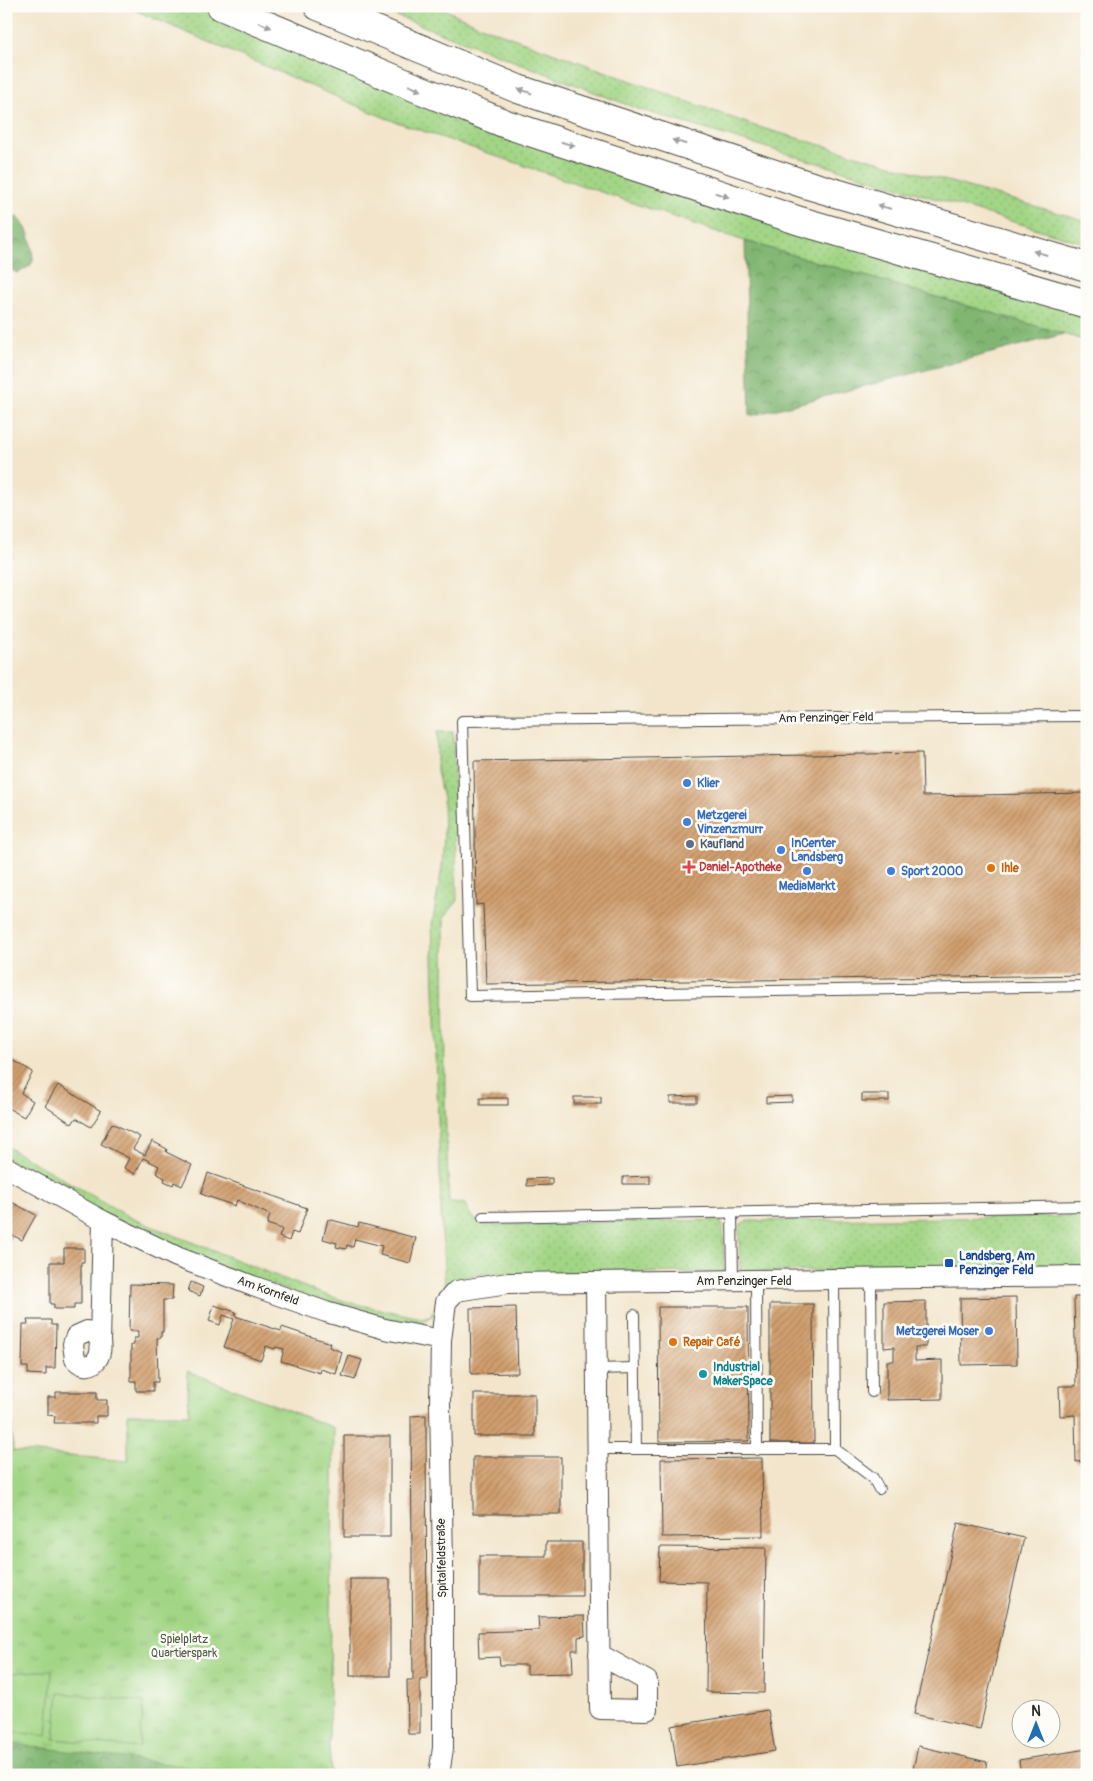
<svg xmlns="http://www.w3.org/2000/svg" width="1093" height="1781" font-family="Pangolin,sans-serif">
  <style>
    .grass { fill: url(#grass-dots); stroke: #668058 }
    .forest { fill: url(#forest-crowns); stroke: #56704e }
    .park { fill: url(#park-tufts); stroke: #668058 }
    .pitch { fill: #a2d585; stroke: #668058 }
    .building { fill: url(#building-hatch) }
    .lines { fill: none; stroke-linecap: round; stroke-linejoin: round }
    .lane-casing { stroke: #494743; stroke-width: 12 }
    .street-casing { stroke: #494743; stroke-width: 22 }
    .highway-casing { stroke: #494743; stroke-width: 30 }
    .lane { stroke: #fff; stroke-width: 10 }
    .street { stroke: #fff; stroke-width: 20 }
    .highway { stroke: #fff; stroke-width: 28 }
    .oneway { fill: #a0a0a0 }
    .shop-dot { fill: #3f7fe0; stroke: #fdfcf7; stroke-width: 2 }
    .service-dot { fill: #5c6f8a; stroke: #fdfcf7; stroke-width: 2 }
    .health-dot { fill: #e0444e; stroke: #fdfcf7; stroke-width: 2 }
    .food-dot { fill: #e8710a; stroke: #fdfcf7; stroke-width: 2 }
    .transit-dot { fill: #1a4fb4; stroke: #fdfcf7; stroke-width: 2 }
    .culture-dot { fill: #0f9aa8; stroke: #fdfcf7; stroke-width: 2 }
    .labels { text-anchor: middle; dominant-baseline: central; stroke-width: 5; stroke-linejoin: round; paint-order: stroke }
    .street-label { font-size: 12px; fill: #2b2b2b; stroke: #fdfcf7 }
    .shop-label { font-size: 12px; font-weight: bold; fill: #366cbe; stroke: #fdfcf7; text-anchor: start }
    .service-label { font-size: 12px; font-weight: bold; fill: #4e5e75; stroke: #fdfcf7; text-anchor: start }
    .health-label { font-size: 12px; font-weight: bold; fill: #be3a42; stroke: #fdfcf7; text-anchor: start }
    .food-label { font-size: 12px; font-weight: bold; fill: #c56008; stroke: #fdfcf7; text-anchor: start }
    .transit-label { font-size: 12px; font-weight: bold; fill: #164399; stroke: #fdfcf7; text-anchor: start }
    .culture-label { font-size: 12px; font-weight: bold; fill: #0d838f; stroke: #fdfcf7; text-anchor: start }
    .park-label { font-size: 12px; fill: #4f5e46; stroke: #fdfcf7 }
  </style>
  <defs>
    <pattern id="grass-dots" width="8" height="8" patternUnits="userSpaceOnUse" patternTransform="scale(1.25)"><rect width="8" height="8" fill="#a2d585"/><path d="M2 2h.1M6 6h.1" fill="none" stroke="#8cb773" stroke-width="1.8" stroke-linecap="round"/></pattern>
    <pattern id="forest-crowns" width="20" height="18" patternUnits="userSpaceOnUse" patternTransform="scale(1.25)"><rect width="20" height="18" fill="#81b672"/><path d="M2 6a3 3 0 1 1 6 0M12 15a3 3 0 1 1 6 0" fill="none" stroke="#6a945e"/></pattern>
    <pattern id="park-tufts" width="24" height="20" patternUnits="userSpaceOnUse" patternTransform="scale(1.25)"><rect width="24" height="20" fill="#a2d585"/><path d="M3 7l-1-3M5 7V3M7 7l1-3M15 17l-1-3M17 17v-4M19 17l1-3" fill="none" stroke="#8cb773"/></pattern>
    <pattern id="building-hatch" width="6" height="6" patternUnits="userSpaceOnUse" patternTransform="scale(1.25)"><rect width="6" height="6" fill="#d19f6e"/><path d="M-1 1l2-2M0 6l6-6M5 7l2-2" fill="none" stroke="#aa825b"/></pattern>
  </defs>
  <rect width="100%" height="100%" fill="#fdfcf7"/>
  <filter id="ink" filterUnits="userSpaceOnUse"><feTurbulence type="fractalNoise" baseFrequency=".02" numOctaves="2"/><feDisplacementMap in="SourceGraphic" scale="10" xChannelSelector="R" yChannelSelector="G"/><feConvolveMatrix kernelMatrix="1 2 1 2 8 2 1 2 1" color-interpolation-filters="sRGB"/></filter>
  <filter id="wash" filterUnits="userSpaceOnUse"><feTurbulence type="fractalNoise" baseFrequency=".0096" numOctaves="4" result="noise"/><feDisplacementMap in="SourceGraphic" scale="20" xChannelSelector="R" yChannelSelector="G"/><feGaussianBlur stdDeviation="1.12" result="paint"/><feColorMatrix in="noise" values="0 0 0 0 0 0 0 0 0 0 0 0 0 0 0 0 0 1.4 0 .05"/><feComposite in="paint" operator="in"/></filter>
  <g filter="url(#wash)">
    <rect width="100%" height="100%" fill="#f2e5cb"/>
    <g class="grass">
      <polygon points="125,6 195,6 221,18 1087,313 1087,341 741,240 388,119"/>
      <polygon points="371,6 437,6 483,27 755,126 1087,221 1087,244 641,110"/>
      <polygon points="437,732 453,732 457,902 444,917 445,1106 449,1203 465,1204 472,1218 487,1225 715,1220 721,1222 723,1227 724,1272 486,1274 467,1276 445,1288 441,1214 432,925 442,867 444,834 443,799 437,771"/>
      <polygon points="6,1146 131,1218 317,1292 351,1303 421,1318 429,1316 442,1301 433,1315 419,1325 385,1319 324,1303 219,1267 94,1209 6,1158"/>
      <polygon points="1087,1216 1087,1267 740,1272 739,1231 741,1224 748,1221"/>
    </g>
    <g class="forest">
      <path d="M12,214c17,10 20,27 21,46l-3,6 -13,7 -5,-3 -6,-22v-26z"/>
      <polygon points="745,241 1064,334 750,416"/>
      <polygon points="6,1722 236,1756 349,1775 6,1775"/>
    </g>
    <polygon class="park" points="187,1371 334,1428 329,1746 331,1775 253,1775 6,1743 6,1403 11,1403 13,1451 128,1461 128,1414 189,1414"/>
    <g class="pitch">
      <polygon points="37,1671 52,1671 47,1736 6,1731 13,1673"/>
      <polygon points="59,1693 144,1702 139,1748 54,1739"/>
    </g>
    <g id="blocks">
      <g class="building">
        <polygon points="922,753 923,796 1087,793 1087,975 486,984 483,904 476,905 474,761"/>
        <polygon points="6,1056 33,1072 21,1093 33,1101 24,1117 6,1107"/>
        <polygon points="58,1085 101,1111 91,1127 76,1118 72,1124 45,1106"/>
        <rect x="862" y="1094" width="27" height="7"/>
        <polygon points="697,1096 697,1103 670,1103 670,1097"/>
        <polygon points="792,1096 792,1102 766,1103 766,1097"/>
        <rect x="574" y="1097" width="27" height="7"/>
        <rect x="480" y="1098" width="28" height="7"/>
        <polygon points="112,1123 140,1137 133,1149 145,1155 152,1141 167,1149 166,1152 192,1165 182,1186 174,1182 173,1185 164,1181 165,1178 156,1173 159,1166 143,1158 135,1174 124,1168 129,1158 101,1144"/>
        <polygon points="208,1173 307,1208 298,1234 292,1232 289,1241 279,1237 282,1229 267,1224 270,1215 237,1200 235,1206 201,1194"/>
        <polygon points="650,1176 650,1184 623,1184 623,1177"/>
        <polygon points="552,1178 552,1185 527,1186 527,1179"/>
        <polygon points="6,1199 36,1215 22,1240 12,1235 9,1241 6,1240"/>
        <polygon points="328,1219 358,1227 359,1223 416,1238 410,1263 380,1255 382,1246 355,1239 353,1247 347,1245 346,1249 336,1247 337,1243 323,1239"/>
        <polygon points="64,1248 84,1248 84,1262 81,1262 81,1304 74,1304 74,1309 54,1309 54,1304 50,1304 50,1262 64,1262"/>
        <polygon points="191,1282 203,1287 200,1296 188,1291"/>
        <polygon points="130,1284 173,1285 172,1300 163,1300 163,1332 161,1332 161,1338 157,1338 158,1382 153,1382 153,1391 136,1391 136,1381 131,1381 131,1345 134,1345 134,1338 138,1338 138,1331 129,1331"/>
        <polygon points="1016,1297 1017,1364 961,1365 960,1298"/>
        <polygon points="1074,1297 1087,1297 1087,1461 1076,1462 1075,1415 1060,1416 1059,1386 1076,1386"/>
        <polygon points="926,1301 926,1347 915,1347 915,1361 942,1360 942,1399 887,1400 887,1361 894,1361 894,1347 884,1348 884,1302"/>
        <polygon points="770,1304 813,1304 814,1443 770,1443"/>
        <polygon points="214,1305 236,1312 235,1316 281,1331 282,1327 330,1343 329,1347 342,1352 336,1374 321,1369 320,1373 281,1361 284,1349 276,1347 275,1349 266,1346 261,1360 224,1347 234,1319 223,1315 220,1325 209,1321"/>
        <polygon points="516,1307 518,1373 471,1374 470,1308"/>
        <polygon points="658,1307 748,1307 749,1441 659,1442"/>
        <polygon points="27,1320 51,1320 51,1325 56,1325 55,1368 46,1368 46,1375 28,1374 28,1367 22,1367 23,1324 28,1324"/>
        <polygon points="349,1356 362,1360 355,1380 342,1376"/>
        <polygon points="56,1392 97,1392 97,1400 107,1400 107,1416 96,1416 96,1423 54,1423 55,1416 48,1415 48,1397 56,1397"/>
        <rect x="474" y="1394" width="61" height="42"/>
        <polygon points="426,1415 427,1679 420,1679 420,1734 408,1734 407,1680 413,1680 411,1416"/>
        <rect x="344" y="1436" width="46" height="101"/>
        <rect x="473" y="1457" width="88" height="57"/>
        <polygon points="762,1458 763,1536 662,1537 661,1459"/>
        <polygon points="958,1523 1024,1538 980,1729 914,1714"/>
        <polygon points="546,1542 582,1542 582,1596 479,1596 479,1556 546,1556"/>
        <polygon points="660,1547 766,1548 764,1693 706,1692 707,1582 659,1581"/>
        <rect x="350" y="1579" width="40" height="97"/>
        <polygon points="584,1616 585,1636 578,1637 578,1650 572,1650 573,1673 527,1674 527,1665 500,1665 499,1657 479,1658 478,1632 539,1630 538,1617"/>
        <polygon points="768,1710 775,1751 677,1767 671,1726"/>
        <polygon points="918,1746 987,1762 984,1775 912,1775"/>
        <polygon points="1087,1749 1087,1775 1021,1775 1019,1760"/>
      </g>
    </g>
  </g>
  <g filter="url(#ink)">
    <use href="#blocks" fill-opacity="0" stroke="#494743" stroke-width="1"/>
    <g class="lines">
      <defs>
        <g id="lane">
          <polyline points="1087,716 462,721 470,996 1087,986"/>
          <polyline points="732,1213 733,1280"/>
          <polyline points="483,1217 1087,1206"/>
          <polyline points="871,1279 872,1392"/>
          <polyline points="756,1280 757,1450"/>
          <polyline points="834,1280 835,1449 873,1478 879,1489"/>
          <polyline points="634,1315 636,1449"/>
          <polyline points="597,1369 635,1368"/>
          <polyline points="597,1449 835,1449"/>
        </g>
        <g id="street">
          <polyline points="6,1167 103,1221 177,1257 253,1286 326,1312 385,1329 441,1340"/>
          <path d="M596,1282c1,143 3,285 4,427l47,1v-29l-48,-27"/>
          <path d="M87,1331l9,3c13,16 -4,44 -21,25l-2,-15 3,-8z"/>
          <polyline points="100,1342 103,1221"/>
          <polyline points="439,1775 443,1748 443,1563 440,1404 441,1340 446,1302 456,1291 508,1283 1087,1276"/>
        </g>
        <g id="highway">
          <polyline points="221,6 414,87 506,124 800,221 1087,304"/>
          <polyline points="318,6 518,89 805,184 1087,267"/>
        </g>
      </defs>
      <use href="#lane" class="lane-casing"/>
      <use href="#street" class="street-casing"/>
      <use href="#highway" class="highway-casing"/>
      <use href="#lane" class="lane"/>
      <use href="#street" class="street"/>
      <use href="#highway" class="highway"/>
    </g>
    <defs><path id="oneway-solid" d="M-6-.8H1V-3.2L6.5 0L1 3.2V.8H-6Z" transform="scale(1.25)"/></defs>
    <g class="oneway">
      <use href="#oneway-solid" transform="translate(265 25) rotate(23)"/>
      <use href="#oneway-solid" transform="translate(415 88) rotate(22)"/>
      <use href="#oneway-solid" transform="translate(525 91) rotate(-161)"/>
      <use href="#oneway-solid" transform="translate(679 142) rotate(-162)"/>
      <use href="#oneway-solid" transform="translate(568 144) rotate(18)"/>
      <use href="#oneway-solid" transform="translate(722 195) rotate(18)"/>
      <use href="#oneway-solid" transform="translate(884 207) rotate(-164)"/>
      <use href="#oneway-solid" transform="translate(1040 253) rotate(-164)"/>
    </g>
  </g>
  <g class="shop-dot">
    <circle cx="687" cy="783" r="5"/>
    <circle cx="687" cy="822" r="5"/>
    <circle cx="781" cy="850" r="5"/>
    <circle cx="807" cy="871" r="5"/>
    <circle cx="891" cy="871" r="5"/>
    <circle cx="989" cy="1331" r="5"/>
  </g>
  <circle class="service-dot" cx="690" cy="844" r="5"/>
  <path class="health-dot" d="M686.5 859.5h5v5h5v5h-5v5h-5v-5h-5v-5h5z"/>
  <g class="food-dot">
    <circle cx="991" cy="868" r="5"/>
    <circle cx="673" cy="1342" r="5"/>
  </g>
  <rect class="transit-dot" x="944" y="1258" width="10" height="10" rx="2.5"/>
  <circle class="culture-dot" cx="703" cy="1374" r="5"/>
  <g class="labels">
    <g class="street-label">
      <text transform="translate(826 718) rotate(-1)">Am Penzinger Feld</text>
      <text x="744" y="1281">Am Penzinger Feld</text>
      <text transform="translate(268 1291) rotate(20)">Am Kornfeld</text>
      <text transform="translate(442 1558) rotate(-91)">Spitalfeldstraße</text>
    </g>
    <g class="shop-label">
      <text x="697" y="783">Klier</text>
      <text x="697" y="815">Metzgerei<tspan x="697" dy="14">Vinzenzmurr</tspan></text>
      <text x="791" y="843">InCenter<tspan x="791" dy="14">Landsberg</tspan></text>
      <text x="901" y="871">Sport 2000</text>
      <text x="807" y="886" text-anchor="middle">MediaMarkt</text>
      <text x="979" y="1331" text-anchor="end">Metzgerei Moser</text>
    </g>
    <g class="service-label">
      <text x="700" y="844">Kaufland</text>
    </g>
    <g class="health-label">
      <text x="699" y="867">Daniel-Apotheke</text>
    </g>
    <g class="food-label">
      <text x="1001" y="868">Ihle</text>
      <text x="683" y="1342">Repair Café</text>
    </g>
    <g class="transit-label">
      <text x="959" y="1256">Landsberg, Am<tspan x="959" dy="14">Penzinger Feld</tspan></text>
    </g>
    <g class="culture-label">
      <text x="713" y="1367">Industrial<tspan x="713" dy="14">MakerSpace</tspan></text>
    </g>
    <g class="park-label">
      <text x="184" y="1639">Spielplatz<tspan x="184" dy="14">Quartierspark</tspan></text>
    </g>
  </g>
  <rect width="1093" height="1781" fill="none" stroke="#fdfcf7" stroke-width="25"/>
  <g transform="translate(1036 1724)"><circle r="24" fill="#fdfcf7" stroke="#a9a8a5"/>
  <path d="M0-4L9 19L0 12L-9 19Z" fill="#1f6fb2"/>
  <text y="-8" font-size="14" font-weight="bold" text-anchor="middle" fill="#2b2b2b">N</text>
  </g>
</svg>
